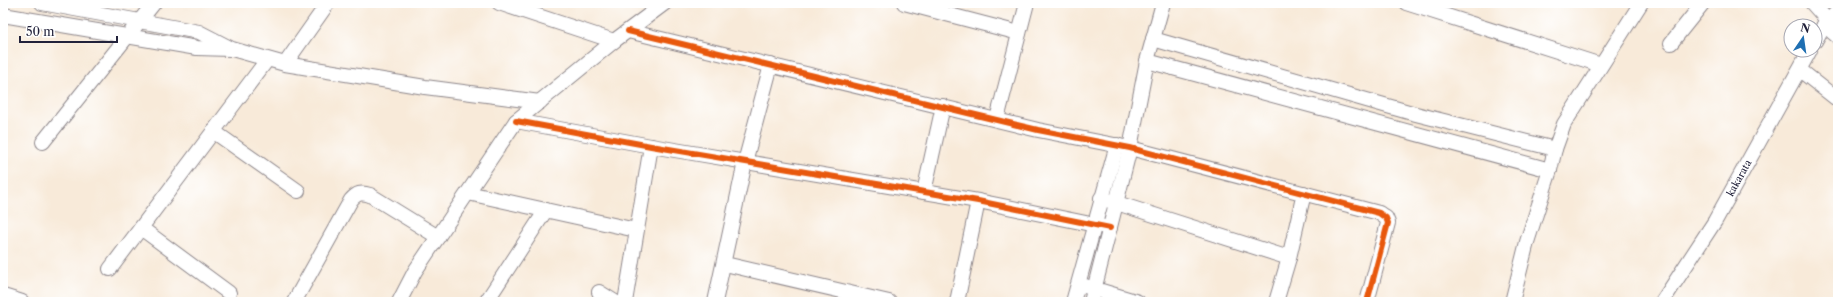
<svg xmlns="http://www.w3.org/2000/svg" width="1841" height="305" font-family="'Libre Caslon Text',serif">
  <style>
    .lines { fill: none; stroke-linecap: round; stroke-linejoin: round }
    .minor-casing { stroke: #8d868a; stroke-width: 16 }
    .minor { stroke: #fff; stroke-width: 14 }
    .cycleway-casing { stroke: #fff; stroke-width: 8 }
    .cycleway { stroke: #e8590c; stroke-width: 6 }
    .labels { text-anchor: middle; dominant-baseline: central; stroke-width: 3; stroke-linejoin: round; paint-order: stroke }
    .street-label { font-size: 10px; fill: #22223b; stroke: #fff }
  </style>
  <rect width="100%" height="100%" fill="#fff"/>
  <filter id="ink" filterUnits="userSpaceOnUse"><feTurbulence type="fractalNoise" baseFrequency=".025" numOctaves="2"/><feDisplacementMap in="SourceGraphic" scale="8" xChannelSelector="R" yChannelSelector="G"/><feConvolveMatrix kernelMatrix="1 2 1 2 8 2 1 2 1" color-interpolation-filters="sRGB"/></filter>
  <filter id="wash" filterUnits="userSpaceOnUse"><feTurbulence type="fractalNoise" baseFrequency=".012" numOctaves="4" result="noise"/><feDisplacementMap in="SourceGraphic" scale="16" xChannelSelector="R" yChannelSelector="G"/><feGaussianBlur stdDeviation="0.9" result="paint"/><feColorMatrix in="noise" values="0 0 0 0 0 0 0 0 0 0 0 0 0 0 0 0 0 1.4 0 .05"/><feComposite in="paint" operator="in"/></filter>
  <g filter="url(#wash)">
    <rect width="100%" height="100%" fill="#f8ead9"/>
  </g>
  <g filter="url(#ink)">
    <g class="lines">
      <defs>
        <g id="minor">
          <polyline points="42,3 199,32 232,49 285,64 425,87 540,102"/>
          <polyline points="499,3 614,41"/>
          <polyline points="904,3 1019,33"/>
          <polyline points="1406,3 1601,65"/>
          <polyline points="1812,3 1828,21"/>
          <polyline points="3,15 197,48 230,49"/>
          <polyline points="1824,25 1838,37"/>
          <polyline points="628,31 1038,130 1130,148 1379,213 1386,218 1388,223 1367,302"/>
          <polyline points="1153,39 1412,113 1555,149"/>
          <polyline points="1815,41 1824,25 1838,11"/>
          <polyline points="1671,43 1703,3"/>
          <polyline points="1147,61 1550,170"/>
          <polyline points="285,64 328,3"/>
          <polyline points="1800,70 1838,100"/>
          <polyline points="997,119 1027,3"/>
          <polyline points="516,121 651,146 978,201 1110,228"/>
          <polyline points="213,131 298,191"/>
          <polyline points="43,142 154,3"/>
          <polyline points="924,192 943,106"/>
          <polyline points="468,193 636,230"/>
          <polyline points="1101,198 1289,258"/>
          <polyline points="141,228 229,293"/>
          <polyline points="725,264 889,302"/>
          <polyline points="110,269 267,60"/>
          <polyline points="1085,286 1138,302"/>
          <polyline points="599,292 615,302"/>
          <polyline points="3,296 22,302"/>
          <path d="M294,302l57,-102c6,-7 10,-8 19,-5l68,42"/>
          <polyline points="399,302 415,271 516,121 614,41 665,3"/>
          <polyline points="486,302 546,210"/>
          <polyline points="625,302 651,146"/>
          <polyline points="715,302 745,162 771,65"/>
          <polyline points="957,302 978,201"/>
          <polyline points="1073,302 1117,145"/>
          <polyline points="1091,302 1130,148 1147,61 1163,3"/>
          <polyline points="1276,302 1289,258 1304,193"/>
          <polyline points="1512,302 1527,242 1550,170 1555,149 1564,124 1641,3"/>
          <polyline points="1662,302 1715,221 1810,50"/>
        </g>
      </defs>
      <use href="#minor" class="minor-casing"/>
      <use href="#minor" class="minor"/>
      <defs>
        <g id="cycleway">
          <polyline points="628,31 1038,130 1130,148 1379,213 1386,218 1388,223 1367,302"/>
          <polyline points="516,121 651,146 978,201 1110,228"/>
        </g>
      </defs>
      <use href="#cycleway" class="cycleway-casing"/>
      <use href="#cycleway" class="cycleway"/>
    </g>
  </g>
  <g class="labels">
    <g class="street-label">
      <text transform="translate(1739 178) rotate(-61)">kakarata</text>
    </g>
  </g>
  <rect width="1841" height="305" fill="none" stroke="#fff" stroke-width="16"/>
  <g transform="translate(1803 38) rotate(13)"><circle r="19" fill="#ffffff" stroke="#a7a7b1"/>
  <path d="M0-3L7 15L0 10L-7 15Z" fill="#1f6fb2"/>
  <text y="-6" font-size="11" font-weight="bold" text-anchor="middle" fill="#22223b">N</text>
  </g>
  <path d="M20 36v6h97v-6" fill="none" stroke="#22223b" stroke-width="2"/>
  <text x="26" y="36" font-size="12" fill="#22223b" stroke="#ffffff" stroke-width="3" paint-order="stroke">50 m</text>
</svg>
